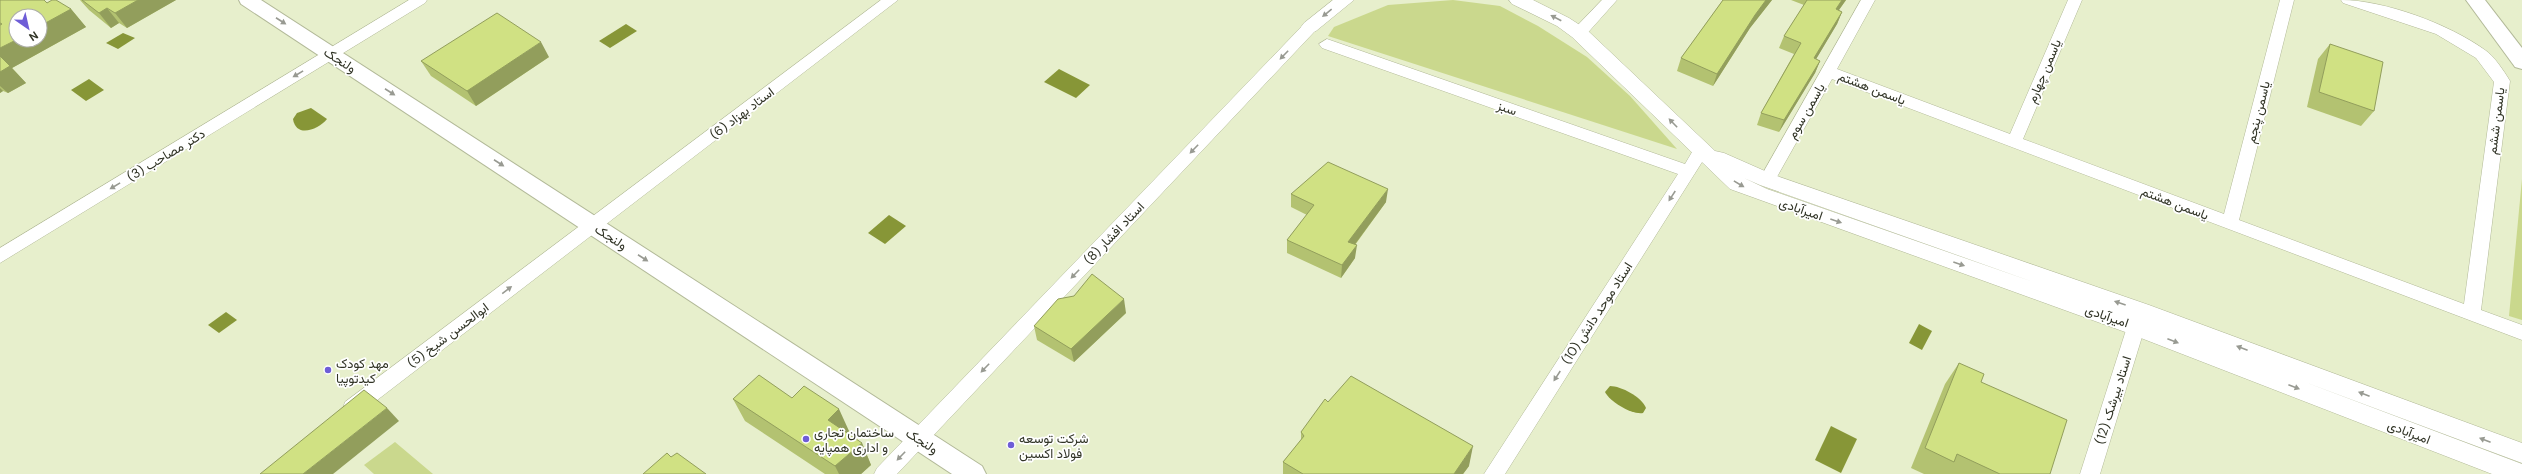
<svg xmlns="http://www.w3.org/2000/svg" width="2522" height="474" font-family="'DM Sans',Vazirmatn,sans-serif">
  <style>
    .green { fill: #cad88d }
    .water { fill: #879637 }
    .lines { fill: none; stroke-linecap: round; stroke-linejoin: round }
    .minor-casing { stroke: #b2b998; stroke-width: 1 }
    .tertiary-casing { stroke: #b2b998; stroke-width: 1 }
    .secondary-casing { stroke: #b2b998; stroke-width: 2 }
    .minor { fill: #fff; fill-rule: evenodd }
    .tertiary { fill: #fff; fill-rule: evenodd }
    .secondary { fill: #fff; fill-rule: evenodd }
    .wall { fill: #b3c271 }
    .shaded-wall { fill: #929e5c }
    .building { fill: #d0e183; stroke: #929e5c }
    .oneway { fill: #989a92 }
    .poi-dot { fill: #6e5dd7; stroke: #fff; stroke-width: 1.5 }
    .labels { text-anchor: middle; dominant-baseline: central; stroke-width: 3.5; stroke-linejoin: round; paint-order: stroke }
    .street-label { font-size: 13px; fill: #313426; stroke: #fff }
    .poi-label { font-size: 13px; fill: #313426; stroke: #fff; text-anchor: start }
  </style>
  <rect width="100%" height="100%" fill="#e7efcc"/>
  <g class="green">
    <polygon points="1453,0 1500,6 1538,26 1587,57 1630,96 1677,149 1328,36 1334,27 1388,5"/>
    <polygon points="2522,179 2522,320 2509,316"/>
    <polygon points="395,442 433,474 374,474 364,465"/>
  </g>
  <g class="water">
    <polygon points="626,24 637,31 610,48 599,41"/>
    <polygon points="123,33 135,38 118,49 106,43"/>
    <polygon points="1059,69 1090,85 1076,98 1044,82"/>
    <polygon points="89,79 104,90 86,101 71,90"/>
    <path d="M311,108l16,11c-8,10 -31,20 -34,0l4,-6z"/>
    <polygon points="889,215 906,226 885,244 868,233"/>
    <polygon points="226,312 237,320 219,333 208,325"/>
    <polygon points="1919,324 1932,331 1922,350 1909,343"/>
    <path d="M1610,386c11,0 32,11 36,22l-3,5c-11,2 -33,-11 -38,-21z"/>
    <polygon points="1831,426 1857,439 1841,473 1815,460"/>
  </g>
  <g class="lines">
    <defs>
      <g id="minor">
        <polygon points="409,0 427,0 425,3 0,263 0,248"/>
        <polygon points="881,0 898,0 359,414 352,416 345,414 343,408 345,402"/>
        <polygon points="1602,0 1617,0 1584,37 1574,37 1572,33 1574,29"/>
        <path d="M1861,0h14l-38,69 173,65 58,-134h14l-59,139 201,75 56,-214h14l-55,220 225,84 30,-222 -18,-24 -40,-24 -93,-31 -2,-3c43,0 108,24 144,50 9,6 19,21 25,31l-29,229 41,15v15l-690,-261 -59,105 -6,2 -6,-2 -2,-4z"/>
        <polygon points="1310,22 1315,23 1317,27 1315,31 897,474 874,474 877,468 1305,23"/>
        <polygon points="1327,39 1685,164 1695,147 1707,147 1709,151 1505,474 1484,474 1678,174 1322,48 1319,44"/>
        <polygon points="2136,320 2142,322 2145,327 2100,474 2080,474 2127,327 2130,322"/>
      </g>
      <g id="tertiary">
        <polygon points="1333,0 1354,0 1316,31 1310,33 1304,31 1301,27 1304,23"/>
        <path d="M1509,0h24l36,18 17,11 129,122 9,2 50,22 375,130 373,138v20l-220,-82 220,83v10h-30l-364,-141 -398,-144 -158,-152 -15,-11 -45,-22zM1744,178l16,7 279,99 -272,-95z"/>
      </g>
      <g id="secondary">
        <polygon points="239,0 261,0 982,466 986,474 952,474 241,4"/>
        <polygon points="2466,0 2485,0 2522,48 2522,69 2515,67"/>
      </g>
    </defs>
    <use href="#minor" class="minor-casing"/>
    <use href="#tertiary" class="tertiary-casing"/>
    <use href="#secondary" class="secondary-casing"/>
    <use href="#minor" class="minor"/>
    <use href="#tertiary" class="tertiary"/>
    <use href="#secondary" class="secondary"/>
  </g>
  <g class="wall">
    <polygon points="0,0 47,3 71,9 86,27 12,68 26,83 8,93 3,91 0,93"/>
    <polygon points="80,0 176,0 127,28 119,23 111,28 89,10"/>
    <polygon points="1723,0 1772,0 1750,28 1713,86 1677,71 1681,58"/>
    <polygon points="1791,0 1846,0 1839,10 1842,12 1837,24 1816,59 1820,61 1815,73 1779,132 1757,125 1761,113 1794,54 1779,48 1784,36 1804,5"/>
    <polygon points="2330,44 2374,111 2361,126 2307,107 2318,59"/>
    <polygon points="549,57 476,106 431,76 421,61"/>
    <polygon points="1291,194 1386,202 1355,245 1355,258 1341,278 1287,253 1287,240 1307,215 1291,207"/>
    <polygon points="1126,313 1074,362 1037,340 1034,326"/>
    <polygon points="1959,363 1981,382 2050,474 1924,474 1911,468 1945,384"/>
    <polygon points="792,398 849,431 847,433 862,443 871,465 861,474 825,474 745,421 733,399"/>
    <polygon points="1328,402 1469,466 1463,474 1283,474 1283,462 1301,440 1301,432"/>
  </g>
  <g class="shaded-wall">
    <polygon points="138,0 176,0 127,28 115,13"/>
    <polygon points="1766,0 1772,0 1750,28 1713,86 1717,74 1755,15"/>
    <polygon points="1842,0 1846,0 1831,21 1836,9"/>
    <polygon points="107,8 119,23 111,28 99,13"/>
    <polygon points="71,9 86,27 12,68 26,83 8,93 0,86 0,48 16,40 40,40 40,26"/>
    <polygon points="1842,12 1837,24 1809,71 1814,58"/>
    <polygon points="541,42 549,57 476,106 467,91"/>
    <polygon points="1820,61 1815,73 1779,132 1784,120"/>
    <polygon points="0,88 3,91 0,93"/>
    <polygon points="1388,189 1386,202 1347,255 1348,242"/>
    <polygon points="1357,245 1355,258 1341,278 1342,265"/>
    <polygon points="1124,299 1126,313 1074,362 1071,349"/>
    <polygon points="387,408 399,421 333,474 303,474"/>
    <polygon points="839,409 849,431 837,442 828,420"/>
    <polygon points="862,443 871,465 861,474 839,474 835,466"/>
    <polygon points="1473,446 1469,466 1463,474 1454,474"/>
  </g>
  <g class="building">
    <polygon points="0,0 44,0 47,3 52,0 56,0 71,9 40,26 40,16 16,16 16,40 0,48 0,25 2,24 0,23"/>
    <polygon points="82,0 138,0 115,13 107,8 99,13"/>
    <polygon points="1723,0 1766,0 1755,15 1717,74 1681,58"/>
    <polygon points="1807,0 1842,0 1836,9 1842,12 1814,58 1820,61 1784,120 1761,113 1801,43 1784,36"/>
    <polygon points="497,13 541,42 467,91 421,61"/>
    <polygon points="2330,44 2383,62 2374,111 2319,92"/>
    <polygon points="0,56 10,66 0,72"/>
    <polygon points="1328,162 1388,189 1348,242 1357,245 1342,265 1287,240 1314,205 1291,194"/>
    <polygon points="1092,274 1124,299 1071,349 1034,326 1058,299 1074,296"/>
    <polygon points="1959,363 1984,374 1981,382 2067,420 2050,474 2000,474 1957,454 1954,462 1925,448"/>
    <polygon points="759,375 792,398 804,386 839,409 828,420 862,443 835,466 733,399"/>
    <polygon points="1351,376 1473,446 1454,474 1303,474 1283,462 1304,436 1301,432 1325,399 1328,402"/>
    <polygon points="364,390 387,408 303,474 260,474"/>
    <polygon points="667,453 671,457 677,453 706,474 643,474"/>
  </g>
  <defs><path id="oneway-solid" d="M-6-.8H1V-3.2L6.5 0L1 3.2V.8H-6Z"/></defs>
  <g class="oneway">
    <use href="#oneway-solid" transform="translate(1327 13) rotate(141)"/>
    <use href="#oneway-solid" transform="translate(1556 18) rotate(-152)"/>
    <use href="#oneway-solid" transform="translate(281 21) rotate(33)"/>
    <use href="#oneway-solid" transform="translate(1284 55) rotate(134)"/>
    <use href="#oneway-solid" transform="translate(298 74) rotate(149)"/>
    <use href="#oneway-solid" transform="translate(390 92) rotate(33)"/>
    <use href="#oneway-solid" transform="translate(1673 123) rotate(-134)"/>
    <use href="#oneway-solid" transform="translate(1194 149) rotate(134)"/>
    <use href="#oneway-solid" transform="translate(499 163) rotate(33)"/>
    <use href="#oneway-solid" transform="translate(1739 184) rotate(31)"/>
    <use href="#oneway-solid" transform="translate(115 186) rotate(149)"/>
    <use href="#oneway-solid" transform="translate(1672 196) rotate(123)"/>
    <use href="#oneway-solid" transform="translate(1836 221) rotate(19)"/>
    <use href="#oneway-solid" transform="translate(643 258) rotate(33)"/>
    <use href="#oneway-solid" transform="translate(1959 264) rotate(19)"/>
    <use href="#oneway-solid" transform="translate(1075 274) rotate(134)"/>
    <use href="#oneway-solid" transform="translate(507 290) rotate(-37)"/>
    <use href="#oneway-solid" transform="translate(2120 303) rotate(-161)"/>
    <use href="#oneway-solid" transform="translate(2173 341) rotate(21)"/>
    <use href="#oneway-solid" transform="translate(2242 348) rotate(-159)"/>
    <use href="#oneway-solid" transform="translate(985 368) rotate(134)"/>
    <use href="#oneway-solid" transform="translate(1557 376) rotate(123)"/>
    <use href="#oneway-solid" transform="translate(2294 387) rotate(21)"/>
    <use href="#oneway-solid" transform="translate(2364 394) rotate(-159)"/>
    <use href="#oneway-solid" transform="translate(2485 440) rotate(-159)"/>
    <use href="#oneway-solid" transform="translate(901 456) rotate(134)"/>
  </g>
  <g class="poi-dot">
    <circle cx="328" cy="370" r="4"/>
    <circle cx="806" cy="439" r="4"/>
    <circle cx="1011" cy="445" r="4"/>
  </g>
  <g class="labels">
    <g class="street-label">
      <text transform="translate(340 60) rotate(33)">ولنجک</text>
      <text transform="translate(2044 71) rotate(-67)">یاسمن چهارم</text>
      <text transform="translate(1872 88) rotate(21)">یاسمن هشتم</text>
      <text transform="translate(1507 108) rotate(19)">سبز</text>
      <text transform="translate(1806 111) rotate(-60)">یاسمن سوم</text>
      <text transform="translate(2258 112) rotate(-76)">یاسمن پنجم</text>
      <text transform="translate(742 113) rotate(-37)">استاد بهزاد (6)</text>
      <text transform="translate(2496 121) rotate(-83)">یاسمن ششم</text>
      <text transform="translate(166 155) rotate(-31)">دکتر مصاحب (3)</text>
      <text transform="translate(2175 203) rotate(21)">یاسمن هشتم</text>
      <text transform="translate(1801 209) rotate(19)">امیرآبادی</text>
      <text transform="translate(1114 233) rotate(-46)">استاد افشار (8)</text>
      <text transform="translate(611 237) rotate(33)">ولنجک</text>
      <text transform="translate(1597 313) rotate(-57)">استاد موحد دانش (10)</text>
      <text transform="translate(2107 316) rotate(19)">امیرآبادی</text>
      <text transform="translate(448 335) rotate(-37)">ابوالحسن شیخ (5)</text>
      <text transform="translate(2113 400) rotate(-72)">استاد بیرشک (12)</text>
      <text transform="translate(2409 432) rotate(21)">امیرآبادی</text>
      <text transform="translate(922 441) rotate(33)">ولنجک</text>
    </g>
    <g class="poi-label">
      <text x="336" y="363">مهد کودک<tspan x="336" dy="15">کیدتوپیا</tspan></text>
      <text x="814" y="432">ساختمان تجاری<tspan x="814" dy="15">و اداری همپایه</tspan></text>
      <text x="1019" y="438">شرکت توسعه<tspan x="1019" dy="15">فولاد اکسین</tspan></text>
    </g>
  </g>
  <g transform="translate(28 28) rotate(146)"><circle r="19" fill="#ffffff" stroke="#adaea8"/>
  <path d="M0-3L7 15L0 10L-7 15Z" fill="#6e5dd7"/>
  <text y="-6" font-size="11" font-weight="bold" text-anchor="middle" fill="#313426">N</text>
  </g>
</svg>
